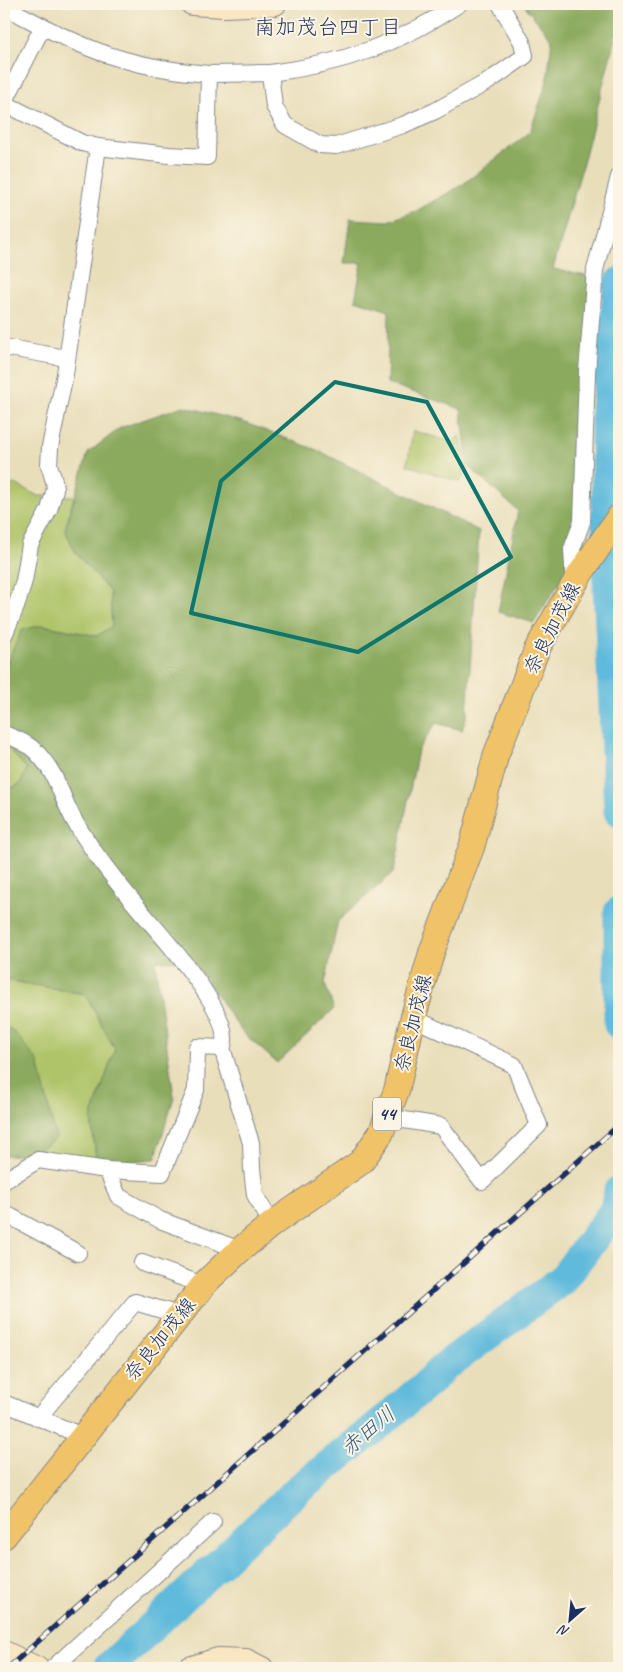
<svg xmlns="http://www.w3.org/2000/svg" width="623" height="1672" font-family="Caveat,'Klee One',sans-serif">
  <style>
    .green { fill: #afc469; stroke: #657a64 }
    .forest { fill: #8baa5d; stroke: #536c5e }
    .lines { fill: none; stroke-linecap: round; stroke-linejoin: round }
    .river { stroke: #5ebadc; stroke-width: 31 }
    .street-casing { stroke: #82868c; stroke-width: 18 }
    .secondary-casing { stroke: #82868c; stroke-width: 24 }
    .primary-casing { stroke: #82868c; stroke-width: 27 }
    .street { stroke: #fff; stroke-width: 16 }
    .secondary { stroke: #f9e7c3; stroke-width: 22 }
    .primary { stroke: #f1c369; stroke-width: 25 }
    .rail-casing { stroke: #1b2f5e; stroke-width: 5.5 }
    .rail { stroke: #fcf5e5; stroke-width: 4; stroke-dasharray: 11; stroke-linecap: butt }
    .marked { fill: none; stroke: #0f766e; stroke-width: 4; stroke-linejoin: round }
    .labels { text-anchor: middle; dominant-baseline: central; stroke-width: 4; stroke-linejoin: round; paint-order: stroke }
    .shield { fill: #fcf5e5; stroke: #5e6a86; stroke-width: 1 }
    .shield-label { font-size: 19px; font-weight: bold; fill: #1b2f5e }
    .street-label { font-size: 20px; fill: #1b2f5e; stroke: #fcf5e5 }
    .neighbourhood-label { font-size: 21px; fill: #1b2f5e; stroke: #fcf5e5 }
    .water-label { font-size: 21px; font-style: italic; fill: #2f5984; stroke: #fcf5e5 }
  </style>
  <rect width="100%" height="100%" fill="#fcf5e5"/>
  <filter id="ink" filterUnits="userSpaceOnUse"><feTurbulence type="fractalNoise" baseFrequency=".02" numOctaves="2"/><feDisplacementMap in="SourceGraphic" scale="10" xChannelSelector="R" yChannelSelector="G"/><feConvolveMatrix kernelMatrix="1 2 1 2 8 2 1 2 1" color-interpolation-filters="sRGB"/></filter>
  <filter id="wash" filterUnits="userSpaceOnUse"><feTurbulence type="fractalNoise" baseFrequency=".0096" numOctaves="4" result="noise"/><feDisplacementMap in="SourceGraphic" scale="20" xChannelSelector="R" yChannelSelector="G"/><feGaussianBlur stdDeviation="1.12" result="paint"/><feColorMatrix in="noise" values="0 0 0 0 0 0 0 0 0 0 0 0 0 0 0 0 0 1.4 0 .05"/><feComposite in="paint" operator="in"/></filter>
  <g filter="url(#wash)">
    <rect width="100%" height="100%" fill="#e9deba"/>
    <g class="green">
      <polygon points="413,431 453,442 460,435 467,469 460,482 407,465"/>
      <polygon points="15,484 38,496 49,496 4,625 4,488"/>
      <polygon points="58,496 74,496 65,530 76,553 110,592 112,626 97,636 42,625 8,660 4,677 4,645 19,608 34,546"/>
      <polygon points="4,743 27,769 20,784 4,792"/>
      <polygon points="6,980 85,994 115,1049 91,1119 97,1164 36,1153 17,1035 4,1025 4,984"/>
    </g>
    <g class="forest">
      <polygon points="523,4 619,4 619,23 581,171 553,269 595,278 582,507 583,544 534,623 498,612 518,511 468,466 461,409 387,383 389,311 355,300 362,263 344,263 350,219 388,221 416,211 462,185 530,132 547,81 552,39"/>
      <polygon points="183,406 240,421 317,450 479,531 467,715 462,730 436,723 418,750 394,872 338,921 325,984 334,1009 277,1063 242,1032 192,960 155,961 174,1097 155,1159 97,1164 91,1119 115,1049 85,994 6,980 4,984 4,792 20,784 27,769 4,743 4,677 8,660 22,630 42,625 97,636 112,626 110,592 76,553 65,530 88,453 120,428"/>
      <path d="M4,1025l13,10 21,27 18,76c-23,17 -23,18 -52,17z"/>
    </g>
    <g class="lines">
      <g class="river">
        <polyline points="619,283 606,411 608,585 619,811"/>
        <polyline points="619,912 619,1024"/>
        <polyline points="108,1668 295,1492 370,1432 428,1383 444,1367 562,1280 615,1210 619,1191"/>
      </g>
    </g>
  </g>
  <g filter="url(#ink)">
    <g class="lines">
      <defs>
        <g id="street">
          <path d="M4,6c31,17 63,34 96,46 35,13 72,19 109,22"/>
          <path d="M270,73c73,-9 128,-29 189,-69"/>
          <polyline points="4,103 82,143 98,147 169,155 207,157 209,74 270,73 274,106 285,125 320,145 336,146 403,125 435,111 489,81 525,56 522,42 500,4"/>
          <polyline points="4,103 43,26"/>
          <polyline points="4,347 66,358"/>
          <polyline points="574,584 572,549 582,522 587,372 595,270 619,177"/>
          <polyline points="4,635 16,607 24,581 30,545 49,510 55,489 54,481 49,465 50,447 65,374 98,147"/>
          <path d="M4,734c13,5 26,10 35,21 18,19 24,46 36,67 20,34 50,71 76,101 18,21 86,97 71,125l29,95 1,26 3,26 17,29"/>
          <polyline points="386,1117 441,1126 482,1181 539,1125 514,1065 413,1018"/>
          <polyline points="107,1170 118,1196 160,1220 240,1250"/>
          <polyline points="4,1181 38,1160 107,1170 162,1173 196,1090 197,1047 222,1048"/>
          <polyline points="4,1213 78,1253"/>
          <polyline points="142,1263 203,1285"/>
          <polyline points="4,1403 82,1436"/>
          <polyline points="38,1418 135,1302 179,1315"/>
          <polyline points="53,1668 213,1522"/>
        </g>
        <g id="secondary">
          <polyline points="192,4 224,6 275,4"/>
          <polyline points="4,1652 37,1668"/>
          <polyline points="189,1668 218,1659 246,1660 262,1668"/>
        </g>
        <polyline id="primary" points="4,1536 206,1282 240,1250 272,1224 361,1162 381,1133 397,1089 413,1018 432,951 472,846 496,755 537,649 580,574 619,517"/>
      </defs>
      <use href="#street" class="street-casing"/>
      <use href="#secondary" class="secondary-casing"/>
      <use href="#primary" class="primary-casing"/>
      <use href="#street" class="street"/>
      <use href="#secondary" class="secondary"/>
      <use href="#primary" class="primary"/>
      <defs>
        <polyline id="rail" points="8,1668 619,1125"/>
      </defs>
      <use href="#rail" class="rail-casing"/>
      <use href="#rail" class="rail"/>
    </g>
  </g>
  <path class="marked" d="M335,382l92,20 84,155 -153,95 -167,-39 30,-132z"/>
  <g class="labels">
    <rect class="shield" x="373" y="1097.5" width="28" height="33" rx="4"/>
    <g class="shield-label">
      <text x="387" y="1114">44</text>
    </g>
    <g class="street-label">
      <text transform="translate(552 628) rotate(-63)">奈良加茂線</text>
      <text transform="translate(413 1023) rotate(-76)">奈良加茂線</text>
      <text transform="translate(160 1339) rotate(-51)">奈良加茂線</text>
    </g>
    <g class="neighbourhood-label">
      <text x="328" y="27">南加茂台四丁目</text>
    </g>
    <g class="water-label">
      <text transform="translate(368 1431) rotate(-40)">赤田川</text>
    </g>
  </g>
  <rect width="623" height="1672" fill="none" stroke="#fcf5e5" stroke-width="20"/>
  <g transform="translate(570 1620) rotate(207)" stroke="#fcf5e5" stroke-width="4" paint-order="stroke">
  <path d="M0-4L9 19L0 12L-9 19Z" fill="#1b2f5e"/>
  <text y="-8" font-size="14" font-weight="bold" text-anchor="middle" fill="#1b2f5e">N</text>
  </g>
</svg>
